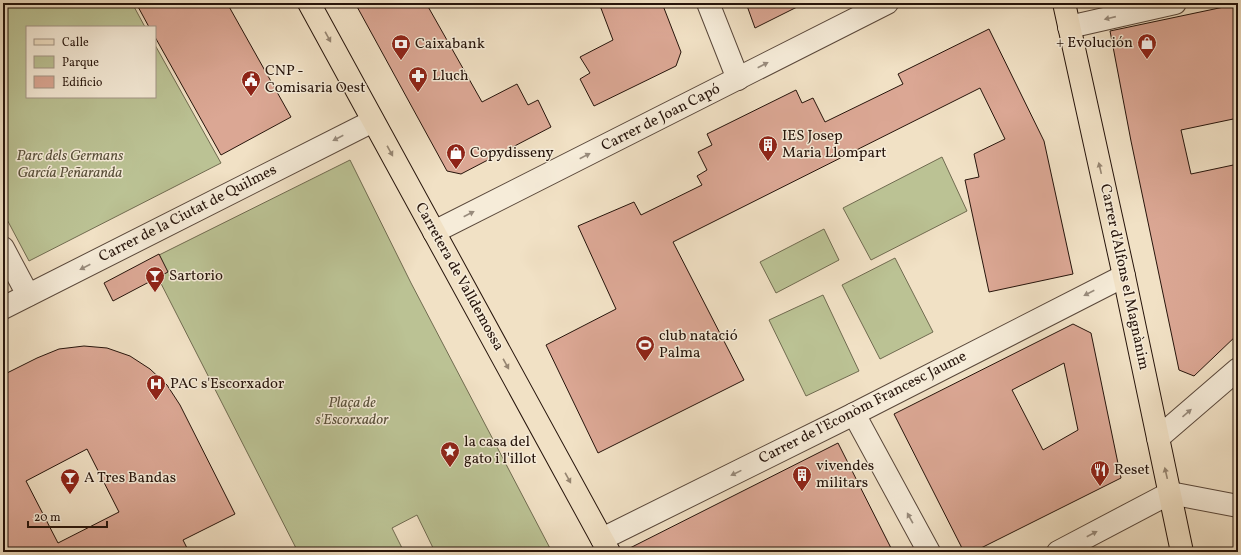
<svg xmlns="http://www.w3.org/2000/svg" width="1241" height="555" font-family="Vollkorn,serif">
  <style>
    .green { fill: #bbc294; stroke: #706b50 }
    .building { fill: #dba794; stroke: #26140b; fill-rule: evenodd }
    .lines { fill: none; stroke-linecap: round; stroke-linejoin: round }
    .minor-casing { stroke: #59473a; stroke-width: 24 }
    .major-casing { stroke: #26140b; stroke-width: 24 }
    .minor { stroke: #f6ecd9; stroke-width: 22 }
    .major { stroke: #f1e1c5; stroke-width: 22 }
    .oneway { fill: #988b7c }
    .oneway2 { fill: #968571 }
    .labels { text-anchor: middle; dominant-baseline: central; stroke-width: 3; stroke-linejoin: round; paint-order: stroke }
    .poi-label { font-size: 15px; fill: #26140b; stroke: #f6ecd9; text-anchor: start }
    .street-label { font-size: 15px; fill: #26140b; stroke: #f6ecd9 }
    .park-label { font-size: 15px; font-style: italic; fill: #5a513b; stroke: #f6ecd9 }
  </style>
  <rect width="100%" height="100%" fill="#f1e1c5"/>
  <filter id="stains"><feTurbulence type="fractalNoise" baseFrequency=".005" numOctaves="4"/><feColorMatrix values="0 0 0 0 .2 0 0 0 0 .09 0 0 0 0 .02 0 0 0 .5 -.17"/></filter>
  <radialGradient id="worn" r=".72"><stop offset=".6" stop-color="#630" stop-opacity="0"/><stop offset="1" stop-color="#630" stop-opacity=".3"/></radialGradient>
  <g class="green">
    <polygon points="3,3 132,3 145,27 27,27 27,97 155,97 155,45 221,163 29,261 3,212"/>
    <polygon points="942,157 967,211 871,260 843,208"/>
    <polygon points="350,160 411,283 552,552 435,552 417,515 392,528 404,552 298,552 149,260"/>
    <polygon points="824,229 839,260 776,293 760,262"/>
    <polygon points="895,258 933,332 880,359 842,285"/>
    <polygon points="823,295 859,371 806,396 769,320"/>
  </g>
  <g class="building">
    <polygon points="136,3 227,3 291,117 221,155 155,37 155,27 149,27"/>
    <polygon points="355,3 426,3 482,102 517,84 528,105 538,100 551,127 461,174 447,171"/>
    <polygon points="599,3 662,3 681,52 676,66 594,106 580,79 590,73 580,57 613,40"/>
    <polygon points="746,3 805,3 755,28"/>
    <polygon points="1238,4 1238,118 1181,130 1191,174 1238,164 1238,334 1194,376 1179,370 1131,141 1110,31"/>
    <polygon points="989,29 1044,141 1073,274 989,292 965,180 979,177 974,154 1005,139 980,88 673,242 744,380 598,453 546,345 616,309 578,226 634,202 641,215 702,185 697,176 707,170 698,152 712,145 707,134 796,90 802,103 813,98 825,122 903,84 898,74"/>
    <polygon points="159,254 168,272 113,301 104,283"/>
    <path d="M1073,324l18,9 30,145 -148,74h-9l-70,-138zM1064,363l14,67 -35,20 -31,-60z"/>
    <path d="M84,346l23,2 23,8 20,13 17,16 13,20 55,109 -52,26 6,12h-186v-177l34,-17 22,-9zM87,449l32,63 -61,31 -32,-62z"/>
    <polygon points="838,443 893,552 622,552"/>
  </g>
  <g class="lines">
    <defs>
      <g id="minor">
        <polyline points="708,3 738,79"/>
        <polyline points="1069,27 1175,3"/>
        <polyline points="434,232 887,3"/>
        <polyline points="3,248 28,295"/>
        <polyline points="3,308 373,121"/>
        <polyline points="854,414 929,552"/>
        <polyline points="1158,438 1238,369"/>
        <polyline points="602,539 854,414 1124,276"/>
        <polyline points="1058,552 1170,493 1238,506"/>
      </g>
      <g id="major">
        <polyline points="309,3 609,552"/>
        <polyline points="1064,3 1124,276 1182,552"/>
      </g>
    </defs>
    <use href="#minor" class="minor-casing"/>
    <use href="#major" class="major-casing"/>
    <use href="#minor" class="minor"/>
    <use href="#major" class="major"/>
  </g>
  <defs><path id="oneway-solid" d="M-6-.8H1V-3.2L6.5 0L1 3.2V.8H-6Z"/></defs>
  <g class="oneway">
    <use href="#oneway-solid" transform="translate(1110 18) rotate(167)"/>
    <use href="#oneway-solid" transform="translate(763 65) rotate(-27)"/>
    <use href="#oneway-solid" transform="translate(338 138) rotate(153)"/>
    <use href="#oneway-solid" transform="translate(585 156) rotate(-27)"/>
    <use href="#oneway-solid" transform="translate(469 214) rotate(-27)"/>
    <use href="#oneway-solid" transform="translate(85 267) rotate(153)"/>
    <use href="#oneway-solid" transform="translate(1089 293) rotate(153)"/>
    <use href="#oneway-solid" transform="translate(1187 413) rotate(-41)"/>
    <use href="#oneway-solid" transform="translate(736 473) rotate(154)"/>
    <use href="#oneway-solid" transform="translate(910 518) rotate(-119)"/>
    <use href="#oneway-solid" transform="translate(1092 534) rotate(-28)"/>
  </g>
  <g class="oneway2">
    <use href="#oneway-solid" transform="translate(328 37) rotate(61)"/>
    <use href="#oneway-solid" transform="translate(390 151) rotate(61)"/>
    <use href="#oneway-solid" transform="translate(1100 168) rotate(-103)"/>
    <use href="#oneway-solid" transform="translate(506 364) rotate(61)"/>
    <use href="#oneway-solid" transform="translate(1166 473) rotate(-103)"/>
    <use href="#oneway-solid" transform="translate(568 478) rotate(61)"/>
  </g>
  <defs>
    <symbol id="shop-pin" viewBox="-11 -11 22 30"><path d="M0 17L-7.5 6A9.5 9.5 0 1 1 7.5 6Z" fill="#8f2418" stroke="#f6ecd9"/><path d="M-5-2.5h2.3a2.7 3.5 0 0 1 5.4 0H5L5.5 6h-11ZM-1.5-2.5h3a1.5 2.3 0 0 0-3 0Z" fill="#fff"/></symbol>
    <symbol id="bank-pin" viewBox="-11 -11 22 30"><path d="M0 17L-7.5 6A9.5 9.5 0 1 1 7.5 6Z" fill="#8f2418" stroke="#f6ecd9"/><path d="M-6-4H6V4H-6ZM0-2.3a2.3 2.3 0 1 0 0 4.6a2.3 2.3 0 1 0 0-4.6Z" fill="#fff"/></symbol>
    <symbol id="pharmacy-pin" viewBox="-11 -11 22 30"><path d="M0 17L-7.5 6A9.5 9.5 0 1 1 7.5 6Z" fill="#8f2418" stroke="#f6ecd9"/><path d="M-2-6h4v4h4v4h-4v4h-4v-4h-4v-4h4Z" fill="#fff"/></symbol>
    <symbol id="civic-pin" viewBox="-11 -11 22 30"><path d="M0 17L-7.5 6A9.5 9.5 0 1 1 7.5 6Z" fill="#8f2418" stroke="#f6ecd9"/><path d="M-.6-6.5H3V-4.5H.6V-3L4-1V1h2V6H-6V1h2V-1L-.6-3ZM-1.2 2.5V6h2.4V2.5Z" fill="#fff"/></symbol>
    <symbol id="building-pin" viewBox="-11 -11 22 30"><path d="M0 17L-7.5 6A9.5 9.5 0 1 1 7.5 6Z" fill="#8f2418" stroke="#f6ecd9"/><path d="M-4-6H4V6H1V3H-1V6H-4ZM-2.5-4.3h1.7v1.8h-1.7ZM.8-4.3h1.7v1.8H.8ZM-2.5-1h1.7V.8h-1.7ZM.8-1h1.7V.8H.8Z" fill="#fff"/></symbol>
    <symbol id="bar-pin" viewBox="-11 -11 22 30"><path d="M0 17L-7.5 6A9.5 9.5 0 1 1 7.5 6Z" fill="#8f2418" stroke="#f6ecd9"/><path d="M-6-5H6L.8 .8V4.5H3.5V6h-7V4.5H-.8V.8Z" fill="#fff"/></symbol>
    <symbol id="stadium-pin" viewBox="-11 -11 22 30"><path d="M0 17L-7.5 6A9.5 9.5 0 1 1 7.5 6Z" fill="#8f2418" stroke="#f6ecd9"/><path d="M0-5a6.5 5 0 1 0 0 10a6.5 5 0 1 0 0-10ZM-3.5-1.8h7v3.6h-7Z" fill="#fff"/></symbol>
    <symbol id="hospital-pin" viewBox="-11 -11 22 30"><path d="M0 17L-7.5 6A9.5 9.5 0 1 1 7.5 6Z" fill="#8f2418" stroke="#f6ecd9"/><path d="M-5-5h3v3.5h4V-5h3V5h-3V1.5h-4V5h-3Z" fill="#fff"/></symbol>
    <symbol id="sight-pin" viewBox="-11 -11 22 30"><path d="M0 17L-7.5 6A9.5 9.5 0 1 1 7.5 6Z" fill="#8f2418" stroke="#f6ecd9"/><path d="M0-6L1.8-2.2L6-1.7L2.9 1.2L3.7 5.4L0 3.3L-3.7 5.4L-2.9 1.2L-6-1.7L-1.8-2.2Z" fill="#fff"/></symbol>
    <symbol id="restaurant-pin" viewBox="-11 -11 22 30"><path d="M0 17L-7.5 6A9.5 9.5 0 1 1 7.5 6Z" fill="#8f2418" stroke="#f6ecd9"/><path d="M-5-6h1v4h1v-4h1v4h1v-4h1v5L-1.5 .5V6h-2V.5L-5-1ZM5-6V6H3V1.5H1.5Q1.5-4 5-6Z" fill="#fff"/></symbol>
  </defs>
  <g fill-rule="evenodd">
    <use href="#shop-pin" x="1136" y="32" width="22" height="30"/>
    <use href="#bank-pin" x="390" y="33" width="22" height="30"/>
    <use href="#pharmacy-pin" x="407" y="65" width="22" height="30"/>
    <use href="#civic-pin" x="240" y="69" width="22" height="30"/>
    <use href="#building-pin" x="757" y="134" width="22" height="30"/>
    <use href="#shop-pin" x="445" y="142" width="22" height="30"/>
    <use href="#bar-pin" x="144" y="265" width="22" height="30"/>
    <use href="#stadium-pin" x="634" y="334" width="22" height="30"/>
    <use href="#hospital-pin" x="145" y="373" width="22" height="30"/>
    <use href="#sight-pin" x="439" y="440" width="22" height="30"/>
    <use href="#restaurant-pin" x="1089" y="459" width="22" height="30"/>
    <use href="#building-pin" x="791" y="464" width="22" height="30"/>
    <use href="#bar-pin" x="59" y="467" width="22" height="30"/>
  </g>
  <g class="labels">
    <g class="poi-label">
      <text x="1133" y="43" text-anchor="end">+ Evolución</text>
      <text x="415" y="44">Caixabank</text>
      <text x="265" y="71">CNP -<tspan x="265" dy="17">Comisaria Oest</tspan></text>
      <text x="432" y="76">Lluch</text>
      <text x="782" y="136">IES Josep<tspan x="782" dy="17">Maria Llompart</tspan></text>
      <text x="470" y="153">Copydisseny</text>
      <text x="169" y="276">Sartorio</text>
      <text x="659" y="336">club natació<tspan x="659" dy="17">Palma</tspan></text>
      <text x="170" y="384">PAC s'Escorxador</text>
      <text x="464" y="442">la casa del<tspan x="464" dy="17">gato i l'illot</tspan></text>
      <text x="816" y="466">vivendes<tspan x="816" dy="17">militars</tspan></text>
      <text x="1114" y="470">Reset</text>
      <text x="84" y="478">A Tres Bandas</text>
    </g>
    <g class="street-label">
      <text transform="translate(661 118) rotate(-27)">Carrer de Joan Capó</text>
      <text transform="translate(188 214) rotate(-27)">Carrer de la Ciutat de Quilmes</text>
      <text transform="translate(459 277) rotate(61)">Carretera de Valldemossa</text>
      <text transform="translate(1124 277) rotate(78)">Carrer d'Alfons el Magnànim</text>
      <text transform="translate(863 408) rotate(-27)">Carrer de l'Econòm Francesc Jaume</text>
    </g>
    <g class="park-label">
      <text x="70" y="156">Parc dels Germans<tspan x="70" dy="17">García Peñaranda</tspan></text>
      <text x="352" y="403">Plaça de<tspan x="352" dy="17">s'Escorxador</tspan></text>
    </g>
  </g>
  <rect width="1241" height="555" fill="none" stroke="#f1e1c5" stroke-width="16"/>
  <rect x="4" y="4" width="1233" height="547" fill="none" stroke="#26140b" stroke-width="2"/>
  <rect x="8" y="8" width="1225" height="539" fill="none" stroke="#26140b"/>
  <rect x="26" y="26" width="130" height="72" fill="#f6ecd9" stroke="#a39687"/>
  <rect x="34" y="39" width="20" height="6" fill="#f1e1c5" stroke="#a39687"/>
  <text x="62" y="46" font-size="12" fill="#26140b">Calle</text>
  <rect x="34" y="56" width="20" height="12" fill="#bbc294" stroke="#a39687"/>
  <text x="62" y="66" font-size="12" fill="#26140b">Parque</text>
  <rect x="34" y="76" width="20" height="12" fill="#dba794" stroke="#a39687"/>
  <text x="62" y="86" font-size="12" fill="#26140b">Edificio</text>
  <path d="M28 521v6h79v-6" fill="none" stroke="#26140b" stroke-width="2"/>
  <text x="34" y="521" font-size="12" fill="#26140b" stroke="#f6ecd9" stroke-width="3" paint-order="stroke">20 m</text>
  <rect width="100%" height="100%" filter="url(#stains)"/>
  <rect width="100%" height="100%" fill="url(#worn)"/>
</svg>
